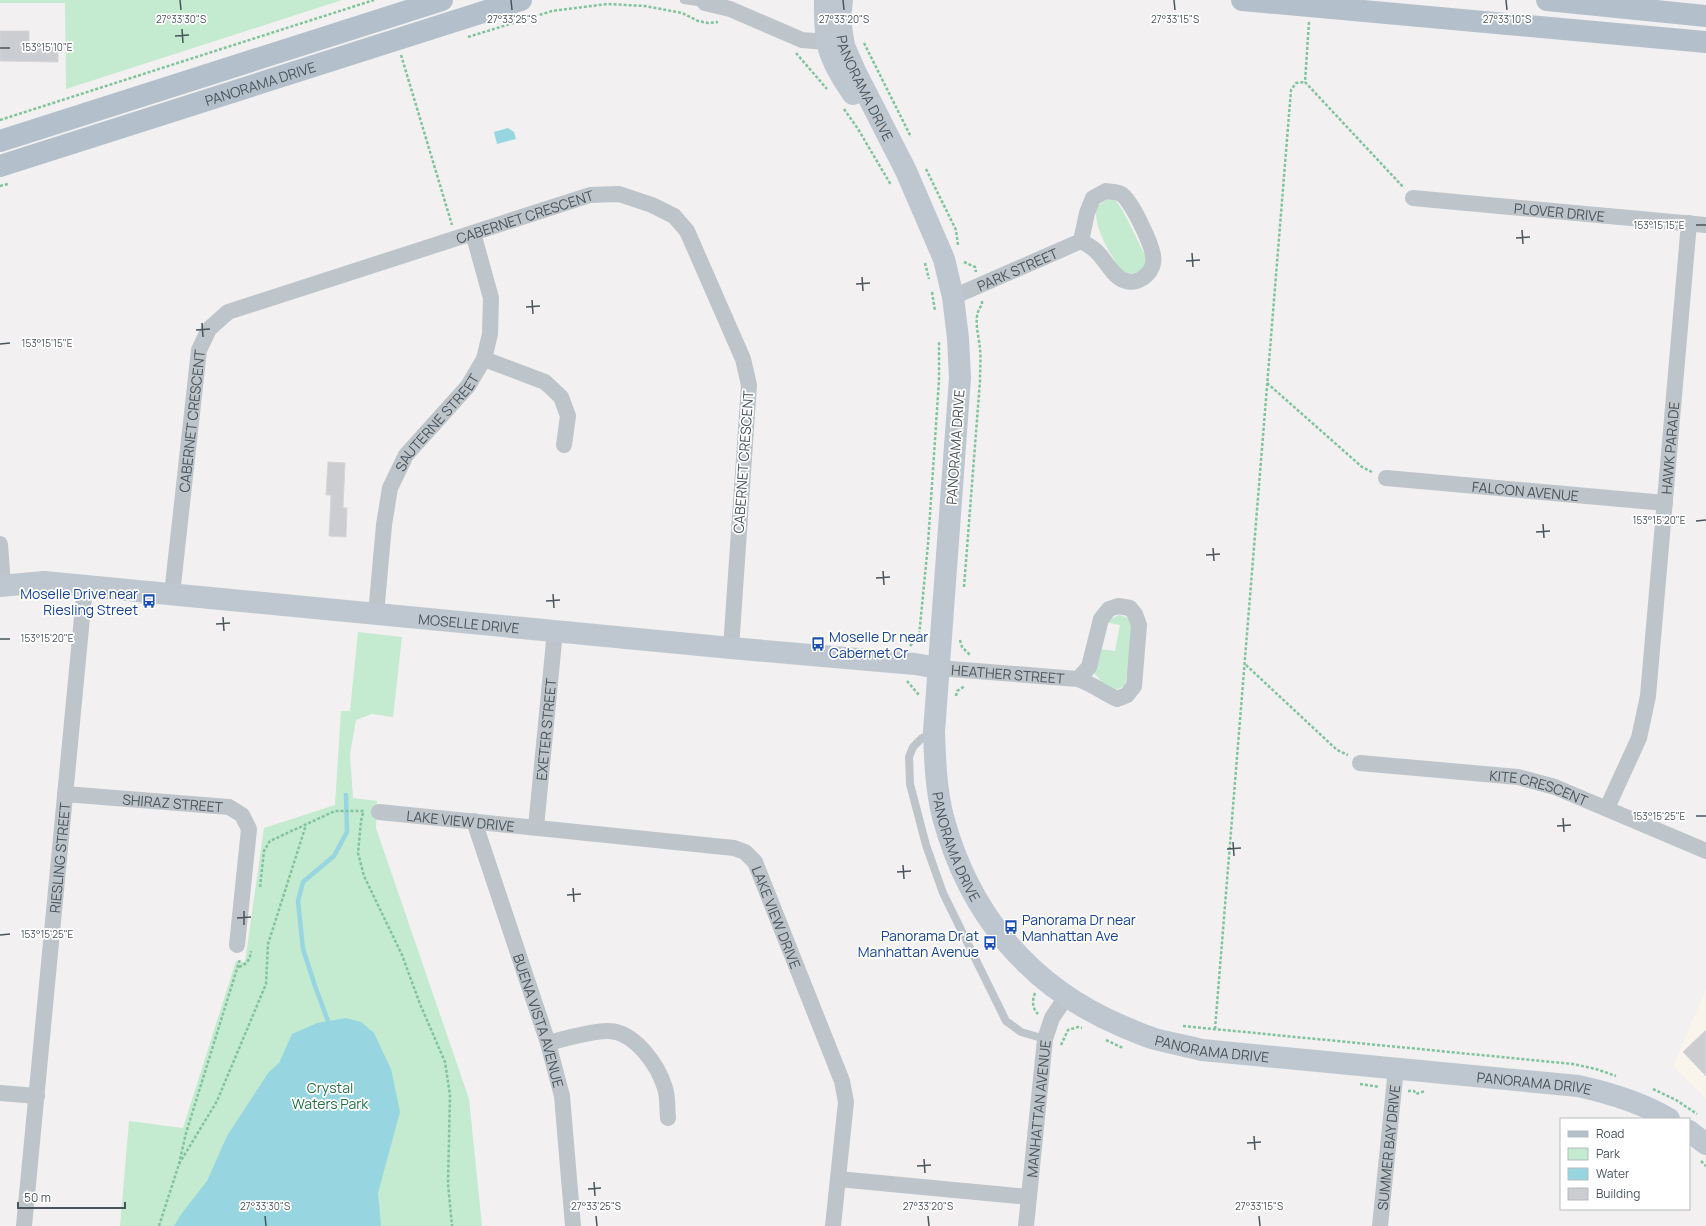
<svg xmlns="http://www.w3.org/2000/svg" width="1706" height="1226" font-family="Manrope,sans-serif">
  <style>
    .commercial { fill: #faf5ec }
    .green { fill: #c4ead0 }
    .water { fill: #97d6e1 }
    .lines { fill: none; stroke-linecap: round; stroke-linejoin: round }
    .stream { stroke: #97d6e1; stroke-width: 4.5 }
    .building { fill: #cbcdd1; stroke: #d4d6da }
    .path { stroke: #80c39e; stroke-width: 2.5; stroke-dasharray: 3 2; stroke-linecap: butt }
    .lane { stroke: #bdc4ca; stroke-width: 8 }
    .street { stroke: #bdc4ca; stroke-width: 16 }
    .secondary { stroke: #bec7cf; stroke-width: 22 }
    .primary { stroke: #b3c0cb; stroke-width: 22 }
    .ticks { fill: none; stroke: #4a545b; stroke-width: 1.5 }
    .labels { text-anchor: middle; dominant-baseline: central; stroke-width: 3.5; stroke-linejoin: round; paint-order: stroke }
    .street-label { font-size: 14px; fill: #4a545b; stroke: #fff }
    .transit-label { font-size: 14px; fill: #164399; stroke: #fff; text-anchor: end }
    .park-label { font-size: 14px; fill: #237346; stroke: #fff }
    .ticks-label { font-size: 10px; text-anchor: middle; fill: #4a545b; stroke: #fff; stroke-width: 3.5; stroke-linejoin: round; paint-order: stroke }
  </style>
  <rect width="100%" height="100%" fill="#f2f0f0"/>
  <polygon class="commercial" points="1706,989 1706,1099 1673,1066"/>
  <g class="green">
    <polygon points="0,0 342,0 66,89 65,3 0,3"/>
    <path d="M1108,199l8,2 7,10 24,48c-5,14 -10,15 -25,14 -11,-20 -28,-42 -26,-66z"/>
    <polygon points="1119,615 1129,618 1133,629 1125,686 1115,690 1102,682 1094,673 1100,649 1115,651 1120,625 1105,622"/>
    <polygon points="358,632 402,637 393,717 372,714 356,720 350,754 353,798 377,801 376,828 469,1099 482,1226 120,1226 129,1121 183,1128 236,961 245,962 264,828 335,805 341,711 350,711"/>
  </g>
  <g class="water">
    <polygon points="508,128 514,132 516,139 497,144 494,132"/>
    <polygon points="346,1018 361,1022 374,1033 391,1069 400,1112 378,1193 381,1226 174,1226 182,1213 207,1181 227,1136 268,1073 279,1063 292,1034 317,1023"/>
  </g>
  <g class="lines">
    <polyline class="stream" points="328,1021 315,986 303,949 298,901 303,882 334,856 347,832 346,795"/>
  </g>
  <g class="building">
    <polygon points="0,31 29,31 29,46 58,47 58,62 0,61"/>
    <polygon points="328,462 345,463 343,508 347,508 346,537 329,536 331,495 326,495"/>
    <polygon points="1706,1030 1706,1076 1683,1052"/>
  </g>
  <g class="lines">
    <g class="path">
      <polyline points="1309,22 1305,82 1404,188"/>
      <polyline points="468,37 552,11 607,4 645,6 682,13 698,21 708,23 718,22"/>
      <polyline points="864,43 911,137"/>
      <polyline points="796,53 827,89"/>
      <polyline points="401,55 452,225"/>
      <polyline points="844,109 858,129 891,185"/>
      <polyline points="0,120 374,0"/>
      <polyline points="926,169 956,230 958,245"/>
      <polyline points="0,186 8,184"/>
      <polyline points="964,262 975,267 976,272"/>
      <polyline points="925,263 929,279"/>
      <polyline points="932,292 935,311"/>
      <polyline points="1267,383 1362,467 1372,472"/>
      <path d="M964,587l16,-206c0,-11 1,-22 0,-32 -1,-14 -8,-33 2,-44v-5"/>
      <polyline points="960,640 962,647 971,656"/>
      <polyline points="910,646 919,636 928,544 939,380 939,341"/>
      <polyline points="1246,665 1337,750 1348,755"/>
      <polyline points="907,681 919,695"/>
      <polyline points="956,696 957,691 965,686"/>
      <polyline points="363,813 361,821 358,853 364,876 402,955 420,1004 445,1062 450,1095 448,1184 452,1226"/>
      <polyline points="260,887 264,851 270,841 335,811 365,811"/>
      <path d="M239,967c8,-3 11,-7 12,-16"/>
      <path d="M1035,993c-3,8 -3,15 3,21"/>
      <polyline points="1183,1026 1573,1064 1596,1069 1616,1076"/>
      <polyline points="1215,1029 1291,90 1296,83 1305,82"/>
      <polyline points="1106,1040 1123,1048"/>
      <polyline points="1061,1045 1068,1030 1078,1027 1082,1028"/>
      <polyline points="1360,1084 1379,1087"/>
      <polyline points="1653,1089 1676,1100 1697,1114"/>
      <polyline points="1408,1091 1414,1091 1416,1094 1425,1091"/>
      <polyline points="1701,1161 1706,1166"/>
      <polyline points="179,1164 217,1101 266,984 268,944 306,825"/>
      <polyline points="159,1226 179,1164 186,1133 240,959"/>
    </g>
    <g class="lane">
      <polyline points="684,0 705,3"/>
      <polyline points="932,733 922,738 913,747 909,757 910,784 926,845 943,893 1006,1021 1021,1032 1045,1039"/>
    </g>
    <g class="street">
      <polyline points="705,3 730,9 802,40 826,42"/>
      <path d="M1106,191c5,1 11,1 15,3 10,5 31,51 32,62 3,14 -12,29 -27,25 -13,-3 -20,-21 -30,-30 -4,-4 -10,-7 -15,-10l6,-28 6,-15z"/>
      <path id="s1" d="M1413,198l293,27"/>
      <path id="s2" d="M953,297l128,-56"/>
      <polyline points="484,359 545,382 561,397 568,416 564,445"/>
      <path id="s3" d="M1386,478l279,25"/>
      <polyline points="0,544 3,585"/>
      <path id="s4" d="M172,594l27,-244 10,-21 19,-17 362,-117 29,-1 33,11 22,11 13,15 56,128 6,26 -18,263"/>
      <path id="s5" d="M376,614l8,-89 6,-37 16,-33 62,-69 16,-27 6,-25 1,-36 -18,-65"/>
      <path id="s6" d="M938,668l140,11c14,5 26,14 39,20l10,-4 7,-9 5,-61 -4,-11 -5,-6 -12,-2 -9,3 -8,10 -12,48 -11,12"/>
      <path id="s7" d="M1360,763l158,14 37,10 151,64"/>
      <path id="s8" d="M65,794l164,13 13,8 7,14 -12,116"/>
      <path id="s9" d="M1607,808l32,-70 9,-42 41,-473"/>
      <path id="s10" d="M379,812l355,36 11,4 10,10 87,219 4,21 -13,124"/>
      <path id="s11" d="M474,821l74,222 14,53 11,130"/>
      <path id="s12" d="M536,827l19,-196"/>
      <path d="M548,1043c15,-4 47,-13 61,-12 26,1 49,34 56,57 3,9 2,21 3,30"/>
      <polyline points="0,1093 37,1096"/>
      <polyline points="838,1179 1029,1197"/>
      <path id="s13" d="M24,1226l61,-640"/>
      <path id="s14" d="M1026,1226l19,-187 7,-21 14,-21"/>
      <path id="s15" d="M1380,1226l16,-158"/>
    </g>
    <g class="secondary">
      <path d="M825,0c-1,43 3,58 28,94"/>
      <path id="s16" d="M842,0l-2,20 4,26 11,25 51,100 38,88 9,38 5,41 2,40 -26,354c1,29 2,57 9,85 26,97 87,171 181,210 10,4 20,9 31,12 15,4 31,7 47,11l376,36c32,7 63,16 91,33"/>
      <path id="s17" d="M0,586l44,-4 687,66 184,16 23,4"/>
      <polyline points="1689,1131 1706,1144"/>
    </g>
    <g class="primary">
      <polyline points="1242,0 1706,42"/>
      <polyline points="1547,0 1706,16"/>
      <polyline points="0,141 442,0"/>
      <path id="s18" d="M0,166l521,-166"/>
    </g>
  </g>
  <path class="ticks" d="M180,0l1,10M511,0l1,10M843,0l1,10M1174,0l1,10M1506,0l1,10M182,29l1,14M175,36l14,-1M0,48h10M1696,225h10M1522,230l1,14M1516,238l14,-1M1192,253l1,14M1186,261l14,-1M862,277l1,14M856,284l14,-1M532,300l1,14M526,307l14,-1M202,323l1,14M196,330l14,-1M0,344l10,-1M1696,521l10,-1M1543,524l1,14M1536,532l14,-1M1213,548l1,13M1206,555l14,-1M883,571l1,14M876,578l14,-1M553,594l1,14M546,601l14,-1M223,617l1,14M216,624l14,-1M0,639h10M1696,816h10M1563,818l1,14M1557,826l14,-1M1233,842l1,14M1227,849l14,-1M903,865l1,14M897,872l14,-1M573,888l1,14M567,895l14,-1M244,911v14M237,918l14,-1M0,935l10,-1M1254,1136l1,14M1247,1143l14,-1M924,1159l1,14M917,1166l14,-1M594,1182l1,14M588,1189l13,-1M265,1216l1,10M596,1216l1,10M928,1216l1,10M1259,1216l1,10"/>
  <defs>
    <symbol id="bus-bare" viewBox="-9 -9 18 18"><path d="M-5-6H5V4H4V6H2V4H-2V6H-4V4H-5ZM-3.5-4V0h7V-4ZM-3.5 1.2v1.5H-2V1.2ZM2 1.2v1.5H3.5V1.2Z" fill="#1a4fb4" stroke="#fff" stroke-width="2.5" paint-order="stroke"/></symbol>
  </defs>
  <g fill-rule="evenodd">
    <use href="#bus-bare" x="139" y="591" width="20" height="20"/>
    <use href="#bus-bare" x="808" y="634" width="20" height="20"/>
    <use href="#bus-bare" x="1001" y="917" width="20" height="20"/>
    <use href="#bus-bare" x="980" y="933" width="20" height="20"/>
  </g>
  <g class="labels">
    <g class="street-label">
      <text stroke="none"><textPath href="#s18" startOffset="273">PANORAMA DRIVE</textPath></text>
      <text stroke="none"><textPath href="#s16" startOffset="93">PANORAMA DRIVE</textPath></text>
      <text stroke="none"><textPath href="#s1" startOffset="147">PLOVER DRIVE</textPath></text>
      <text stroke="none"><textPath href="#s4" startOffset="606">CABERNET CRESCENT</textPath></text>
      <text stroke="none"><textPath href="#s2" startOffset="70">PARK STREET</textPath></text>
      <text stroke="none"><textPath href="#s4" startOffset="174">CABERNET CRESCENT</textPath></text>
      <text stroke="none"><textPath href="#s5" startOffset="208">SAUTERNE STREET</textPath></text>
      <text transform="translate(955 447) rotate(-86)">PANORAMA DRIVE</text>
      <text stroke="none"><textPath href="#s9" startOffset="369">HAWK PARADE</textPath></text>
      <text transform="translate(743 462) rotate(-86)">CABERNET CRESCENT</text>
      <text stroke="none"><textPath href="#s3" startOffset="140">FALCON AVENUE</textPath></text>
      <text stroke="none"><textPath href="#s17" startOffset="471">MOSELLE DRIVE</textPath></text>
      <text stroke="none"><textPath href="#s6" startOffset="70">HEATHER STREET</textPath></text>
      <text stroke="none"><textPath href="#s12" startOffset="98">EXETER STREET</textPath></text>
      <text stroke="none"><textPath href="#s7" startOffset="181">KITE CRESCENT</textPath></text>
      <text stroke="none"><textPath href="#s8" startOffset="108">SHIRAZ STREET</textPath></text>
      <text stroke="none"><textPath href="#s10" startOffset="82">LAKE VIEW DRIVE</textPath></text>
      <text stroke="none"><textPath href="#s16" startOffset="875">PANORAMA DRIVE</textPath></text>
      <text stroke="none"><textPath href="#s13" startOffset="370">RIESLING STREET</textPath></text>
      <text stroke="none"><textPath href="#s10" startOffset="442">LAKE VIEW DRIVE</textPath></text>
      <text stroke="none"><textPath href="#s11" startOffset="210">BUENA VISTA AVENUE</textPath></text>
      <text stroke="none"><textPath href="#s16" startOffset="1222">PANORAMA DRIVE</textPath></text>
      <text stroke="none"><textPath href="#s16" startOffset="1546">PANORAMA DRIVE</textPath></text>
      <text stroke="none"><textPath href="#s14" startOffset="118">MANHATTAN AVENUE</textPath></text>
      <text stroke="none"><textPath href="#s15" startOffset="79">SUMMER BAY DRIVE</textPath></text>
    </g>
    <g class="transit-label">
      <text x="138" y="593">Moselle Drive near<tspan x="138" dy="16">Riesling Street</tspan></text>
      <text x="829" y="636" text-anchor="start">Moselle Dr near<tspan x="829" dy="16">Cabernet Cr</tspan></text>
      <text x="1022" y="919" text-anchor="start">Panorama Dr near<tspan x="1022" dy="16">Manhattan Ave</tspan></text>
      <text x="979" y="935">Panorama Dr at<tspan x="979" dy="16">Manhattan Avenue</tspan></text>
    </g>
    <g class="park-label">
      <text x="330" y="1087">Crystal<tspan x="330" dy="16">Waters Park</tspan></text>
    </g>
  </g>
  <g class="ticks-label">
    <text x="181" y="23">27°33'30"S</text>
    <text x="512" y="23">27°33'25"S</text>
    <text x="844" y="23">27°33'20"S</text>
    <text x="1175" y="23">27°33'15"S</text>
    <text x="1507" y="23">27°33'10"S</text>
    <text x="47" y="51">153°15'10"E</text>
    <text x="1659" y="229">153°15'15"E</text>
    <text x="47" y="347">153°15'15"E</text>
    <text x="1659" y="524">153°15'20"E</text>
    <text x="47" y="642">153°15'20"E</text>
    <text x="1659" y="820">153°15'25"E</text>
    <text x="47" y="938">153°15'25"E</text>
    <text x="265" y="1210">27°33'30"S</text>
    <text x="596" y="1210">27°33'25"S</text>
    <text x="928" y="1210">27°33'20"S</text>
    <text x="1259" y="1210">27°33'15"S</text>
  </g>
  <rect x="1560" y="1118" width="130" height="92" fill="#ffffff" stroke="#b7bbbd"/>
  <rect x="1568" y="1131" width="20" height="6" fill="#b3c0cb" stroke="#b7bbbd"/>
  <text x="1596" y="1138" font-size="12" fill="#4a545b">Road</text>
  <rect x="1568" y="1148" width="20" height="12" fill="#c4ead0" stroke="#b7bbbd"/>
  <text x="1596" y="1158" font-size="12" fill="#4a545b">Park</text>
  <rect x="1568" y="1168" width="20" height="12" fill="#97d6e1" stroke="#b7bbbd"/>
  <text x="1596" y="1178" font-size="12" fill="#4a545b">Water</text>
  <rect x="1568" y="1188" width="20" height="12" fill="#cbcdd1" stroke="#b7bbbd"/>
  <text x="1596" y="1198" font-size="12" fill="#4a545b">Building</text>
  <path d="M18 1202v6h107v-6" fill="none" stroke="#4a545b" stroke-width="2"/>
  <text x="24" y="1202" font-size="12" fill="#4a545b" stroke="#ffffff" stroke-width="3" paint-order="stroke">50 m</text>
</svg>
